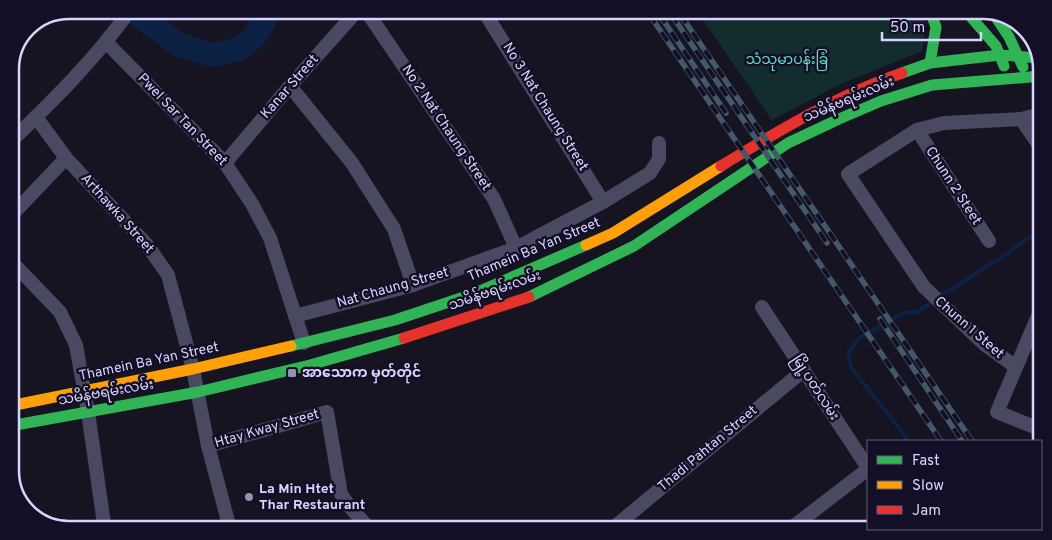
<svg xmlns="http://www.w3.org/2000/svg" width="1052" height="540" font-family="Overpass,'Noto Sans Myanmar',sans-serif">
  <style>
    .green { fill: #132c2d }
    .lines { fill: none; stroke-linecap: round; stroke-linejoin: round }
    .stream { stroke: #0d2144; stroke-width: 4 }
    .river { stroke: #0d2144; stroke-width: 24 }
    .street { stroke: #4a4962; stroke-width: 14 }
    .fast { stroke: #30b455; stroke-width: 11 }
    .slow { stroke: #ff9f0a; stroke-width: 11 }
    .jam { stroke: #e5322d; stroke-width: 11 }
    .rail-casing { stroke: #43596b; stroke-width: 5.5 }
    .rail { stroke: #130f26; stroke-width: 4; stroke-dasharray: 11; stroke-linecap: butt }
    .poi-dot { fill: #9591b1; stroke: #130f26; stroke-width: 2 }
    .labels { text-anchor: middle; dominant-baseline: central; stroke-width: 5; stroke-linejoin: round; paint-order: stroke }
    .park-label { font-size: 14px; fill: #5fe0c0; stroke: #130f26 }
    .street-label { font-size: 14px; fill: #d9d4ff; stroke: #130f26 }
    .poi-label { font-size: 14px; font-weight: bold; fill: #d9d4ff; stroke: #130f26; text-anchor: start }
    .rim { fill: none; stroke: #d9d4ff; stroke-width: 2.5 }
  </style>
  <rect width="100%" height="100%" fill="#161421"/>
  <polygon class="green" points="699,14 920,16 926,23 922,51 841,84 772,120"/>
  <g class="lines">
    <g class="stream">
      <polyline points="939,297 1002,257 1040,230"/>
      <polyline points="908,441 900,429 852,369 848,352 861,337 904,313 917,312 933,301"/>
      <polyline points="970,529 971,530"/>
    </g>
    <polyline class="river" points="131,10 180,45 213,55 240,49 255,36 270,11"/>
    <g class="street">
      <polyline points="367,12 494,199 516,248"/>
      <polyline points="485,13 603,202"/>
      <polyline points="106,42 225,163 252,204 270,238 304,343"/>
      <polyline points="290,86 352,163 394,229 413,285"/>
      <polyline points="36,117 66,158 147,245 168,275 193,369 208,446 229,525"/>
      <polyline points="1021,119 1041,148"/>
      <polyline points="917,130 989,241"/>
      <path d="M10,142c43,-41 86,-84 120,-132"/>
      <polyline points="225,163 290,86 356,12"/>
      <polyline points="10,217 66,158"/>
      <polyline points="10,260 60,312 76,345 88,412 104,524"/>
      <polyline points="762,307 868,468"/>
      <polyline points="295,316 413,285 516,248 603,202 650,173 659,159 659,143"/>
      <polyline points="1016,367 984,344 924,287 848,174 917,130 944,123 1021,119 1041,114"/>
      <polyline points="1037,428 997,412 1038,316"/>
      <polyline points="208,446 327,412 341,494 349,506 367,526"/>
      <polyline points="613,528 804,370"/>
      <polyline points="790,529 868,469"/>
      <polyline points="910,529 911,530"/>
    </g>
    <g class="fast">
      <polyline points="970,16 996,46 1004,66"/>
      <polyline points="995,16 1009,37 1023,67"/>
      <polyline points="930,63 936,27 932,16"/>
      <polyline points="902,73 930,63 1000,55 1040,58"/>
      <polyline points="529,297 634,246 788,143 839,119 881,101 932,85 1042,76"/>
      <polyline points="291,346 395,320 473,294 586,245"/>
      <polyline points="10,426 198,392 310,365 404,338"/>
    </g>
    <g class="slow">
      <polyline points="586,245 613,233 721,166"/>
      <polyline points="10,406 193,369 291,346"/>
    </g>
    <g class="jam">
      <path d="M721,166c57,-35 117,-71 181,-93"/>
      <polyline points="404,338 529,297"/>
    </g>
    <defs>
      <g id="rail">
        <polyline points="649,14 941,441"/>
        <polyline points="659,14 726,113"/>
        <polyline points="671,14 827,243"/>
        <polyline points="680,14 972,441"/>
        <polyline points="880,319 962,441"/>
      </g>
    </defs>
    <use href="#rail" class="rail-casing"/>
    <use href="#rail" class="rail"/>
  </g>
  <g class="poi-dot">
    <rect x="287" y="368" width="10" height="10" rx="2.5"/>
    <circle cx="249" cy="497" r="5"/>
  </g>
  <g class="labels">
    <g class="park-label">
      <text x="787" y="60">သံသုမာပန်းခြံ</text>
    </g>
    <g class="street-label">
      <text transform="translate(290 87) rotate(-49)">Kanar Street</text>
      <text transform="translate(849 100) rotate(-23)">သမိန်ဗရမ်းလမ်း</text>
      <text transform="translate(545 107) rotate(58)">No 3 Nat Chaung Street</text>
      <text transform="translate(182 120) rotate(46)">Pwel Sar Tan Street</text>
      <text transform="translate(446 128) rotate(56)">No 2 Nat Chaung Street</text>
      <text transform="translate(953 186) rotate(57)">Chunn 2 Steet</text>
      <text transform="translate(117 214) rotate(48)">Arthawka Street</text>
      <text transform="translate(534 250) rotate(-23)">Thamein Ba Yan Street</text>
      <text transform="translate(393 288) rotate(-16)">Nat Chaung Street</text>
      <text transform="translate(495 291) rotate(-19)">သမိန်ဗရမ်းလမ်း</text>
      <text transform="translate(969 328) rotate(41)">Chunn 1 Steet</text>
      <text transform="translate(149 362) rotate(-12)">Thamein Ba Yan Street</text>
      <text transform="translate(815 388) rotate(57)">မြို့ပတ်လမ်း</text>
      <text transform="translate(106 393) rotate(-10)">သမိန်ဗရမ်းလမ်း</text>
      <text transform="translate(267 429) rotate(-16)">Htay Kway Street</text>
      <text transform="translate(708 449) rotate(-40)">Thadi Pahtan Street</text>
    </g>
    <g class="poi-label">
      <text x="302" y="373">အာသောက မှတ်တိုင်</text>
      <text x="259" y="489">La Min Htet<tspan x="259" dy="16">Thar Restaurant</tspan></text>
    </g>
  </g>
  <path d="M0 0H1052V540H0ZM69 19H983A50 50 0 0 1 1033 69V471A50 50 0 0 1 983 521H69A50 50 0 0 1 19 471V69A50 50 0 0 1 69 19Z" fill="#130f26" fill-rule="evenodd"/>
  <path class="rim" d="M69 19H983A50 50 0 0 1 1033 69V471A50 50 0 0 1 983 521H69A50 50 0 0 1 19 471V69A50 50 0 0 1 69 19Z"/>
  <rect x="867" y="440" width="175" height="90" fill="#130f26" stroke="#625e7d"/>
  <rect x="877" y="456" width="25" height="8" fill="#30b455" stroke="#625e7d"/>
  <text x="912" y="465" font-size="15" fill="#d9d4ff">Fast</text>
  <rect x="877" y="481" width="25" height="8" fill="#ff9f0a" stroke="#625e7d"/>
  <text x="912" y="490" font-size="15" fill="#d9d4ff">Slow</text>
  <rect x="877" y="506" width="25" height="8" fill="#e5322d" stroke="#625e7d"/>
  <text x="912" y="515" font-size="15" fill="#d9d4ff">Jam</text>
  <path d="M882 32v8h99v-8" fill="none" stroke="#d9d4ff" stroke-width="2.5"/>
  <text x="890" y="32" font-size="15" fill="#d9d4ff" stroke="#130f26" stroke-width="4" paint-order="stroke">50 m</text>
</svg>
